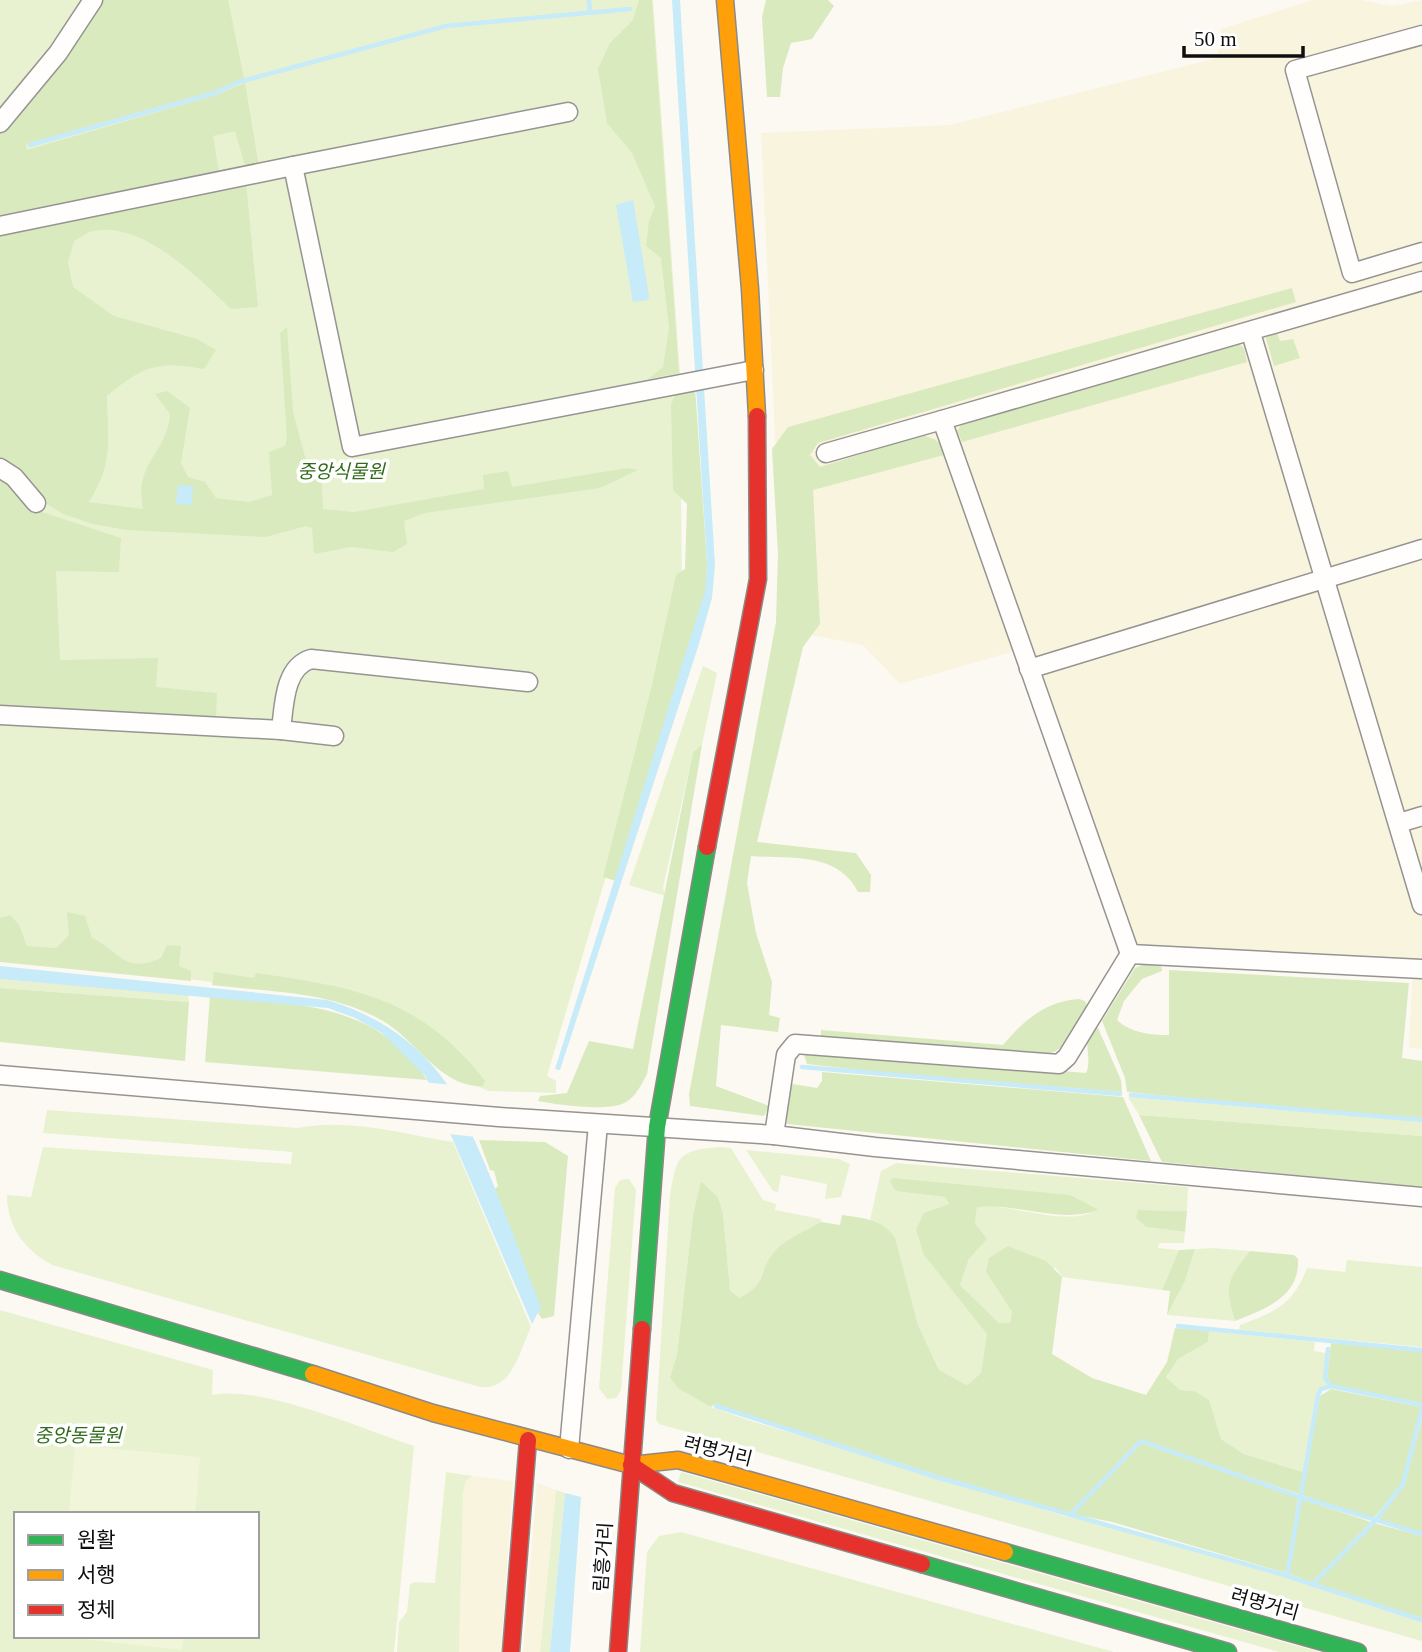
<svg xmlns="http://www.w3.org/2000/svg" width="1422" height="1652" font-family="'Times New Roman','Noto Sans KR',serif">
  <style>
    .farmland { fill: #f9f4de }
    .green { fill: #e8f2d1; fill-rule: evenodd }
    .forest { fill: #d9eabe }
    .pitch { fill: #f1f6db }
    .water { fill: #c7ebf8 }
    .pier { fill: #fcf9f2 }
    .lines { fill: none; stroke-linecap: round; stroke-linejoin: round }
    .stream { stroke: #c7ebf8; stroke-width: 4.5 }
    .street-casing { stroke: #959491; stroke-width: 21 }
    .fast-casing { stroke: #8c8a87; stroke-width: 19 }
    .slow-casing { stroke: #8c8a87; stroke-width: 19 }
    .jam-casing { stroke: #8c8a87; stroke-width: 19 }
    .street { stroke: #fffefd; stroke-width: 18 }
    .fast { stroke: #30b455; stroke-width: 16 }
    .slow { stroke: #ff9f0a; stroke-width: 16 }
    .jam { stroke: #e5322d; stroke-width: 16 }
    .labels { text-anchor: middle; dominant-baseline: central; stroke-width: 7; stroke-linejoin: round; paint-order: stroke }
    .park-label { font-size: 19px; font-style: italic; fill: #316b1a; stroke: #fff }
    .street-label { font-size: 19px; fill: #0e0e0e; stroke: #fff }
  </style>
  <rect width="100%" height="100%" fill="#fcf9f2"/>
  <g class="farmland">
    <polygon points="1312,0 1361,0 1392,6 1422,0 1422,1049 1409,1048 1412,979 1154,961 1132,950 1015,651 900,684 863,645 784,630 761,133 950,125 1217,58 1221,29"/>
    <polygon points="472,1476 513,1481 501,1652 459,1652 463,1493 466,1481"/>
    <polygon points="537,1483 556,1490 540,1652 523,1652"/>
  </g>
  <g class="green">
    <polygon points="0,0 653,0 680,374 682,592 619,832 547,1076 556,1081 556,1093 489,1091 455,1078 384,1019 356,1005 327,997 128,971 0,959"/>
    <polygon points="703,666 717,673 702,745 693,752 663,888 665,896 629,885"/>
    <polygon points="0,979 188,994 189,1002 0,988"/>
    <polygon points="1128,1097 1422,1122 1422,1136 1139,1115"/>
    <path d="M47,1110l251,18c52,-10 104,6 155,14l78,185c-12,25 -18,63 -51,60l-428,-122c-27,-15 -45,-38 -45,-70l24,2 12,-50 248,17 1,-12 -249,-19z"/>
    <path d="M722,1147l9,1 32,52 13,4 -1,6 46,9v3l-48,31 -14,33 -20,12 -9,-8 -7,-77 -5,-16 -17,-16 -8,33 -16,141 -7,22 41,30 37,13 320,97 43,8 169,50 142,47v19l-763,-217 -3,-5 14,-223c7,-41 8,-46 52,-49z"/>
    <polygon points="746,1150 839,1159 850,1164 841,1197 825,1199 827,1184 781,1175 778,1192 773,1191"/>
    <path d="M896,1163l292,24 -1,24 -48,-1 -3,8 10,9 39,5 -1,11h-25l-1,5 21,2 -17,40 -100,-13 -6,-9 -70,4 26,40 -2,11h-11l-39,-38 9,-26 18,-20 -12,-16 2,-16c39,-4 86,21 121,3l-172,-15 20,2 3,8 -12,3 -13,47 64,79 -7,39 -14,12 -28,-15 -21,-45 -10,-33 -38,-72 11,-49z"/>
    <polygon points="629,1179 636,1190 621,1390 616,1398 607,1399 599,1388 615,1188 620,1180"/>
    <path d="M1213,1248l37,3c-21,26 -25,39 -15,70l-68,-6 18,-34 10,-32z"/>
    <path d="M1347,1260l75,7v80l-183,-17 1,-5c35,-13 53,-20 67,-57l38,4z"/>
    <path d="M0,1310l213,60 -1,25c51,-10 150,34 202,51l-20,206h-394zM16,1514h241v122h-241z"/>
    <polygon points="1209,1331 1315,1342 1314,1351 1326,1353 1324,1378 1328,1385 1320,1388 1316,1394 1303,1472 1244,1454 1221,1439 1215,1422 1194,1391 1180,1390 1166,1377 1178,1359 1208,1342"/>
    <polygon points="446,1472 472,1476 466,1481 463,1493 459,1652 397,1652 399,1622 407,1612 410,1584 415,1582 435,1583"/>
    <polygon points="681,1472 1319,1652 1279,1652 678,1482"/>
    <polygon points="556,1490 565,1493 550,1652 540,1652"/>
    <polygon points="681,1532 1114,1652 640,1652 647,1552 659,1536"/>
  </g>
  <g class="forest">
    <polygon points="97,0 228,0 244,78 214,91 26,144 27,150 216,95 245,83 259,167 245,166 235,131 213,136 219,172 0,221 0,129"/>
    <polygon points="639,0 652,0 679,373 648,379 663,367 669,328 661,258 646,246 649,221 655,206 632,153 607,123 598,69 610,43 633,20"/>
    <polygon points="766,0 828,0 834,6 812,39 791,43 783,68 780,97 767,97 762,17"/>
    <path d="M246,182l12,125 -27,2c-32,-31 -89,-88 -137,-78 -7,1 -14,7 -20,10l-6,21 5,25 41,29 83,23 19,11 -12,19c-47,-8 -61,-3 -97,27 1,45 7,66 -18,106l54,7c-10,-46 24,-55 27,-95l-15,-20 12,-3 23,17 -9,55 7,14 17,5 11,16 33,4 23,-7 -3,-43 16,-6 2,-7 -7,-106 7,-6 6,85 14,52 14,-1 2,46 31,3 130,-23 -1,-14 25,-4 4,16 115,-19 11,2 -38,18 -175,25 -21,8 3,23 -14,8 -42,-5 -37,7 -2,-26 -6,-2 -40,11 -140,-7 -33,-6 -30,-10 -21,-13 -42,-39v-230z"/>
    <path d="M1292,288l4,14 -478,141 -8,12 10,12 103,-32 13,5 8,9v6l-131,35 7,134 -17,23 -46,195 99,11 15,22 -1,17h-12c-20,-40 -67,-33 -107,-36l-4,27 9,50 16,49 -3,33 11,3 -2,14 -57,-7 -5,61 53,20 -5,10 -74,-10 -1,-12 87,-472 2,-68 -6,-105 16,-22z"/>
    <polygon points="1276,330 1280,341 1293,339 1300,358 1274,366 1266,338 1270,331"/>
    <polygon points="1235,341 1244,348 1247,362 962,442 957,431 963,422"/>
    <polygon points="695,387 707,563 706,591 616,881 603,877 652,685 676,575 685,569 687,504 673,490 671,405 676,392"/>
    <polygon points="0,471 42,512 121,538 119,572 56,571 60,660 158,658 156,687 217,693 216,721 0,709"/>
    <path d="M702,745l-55,329c-6,11 -12,25 -25,30 -18,7 -64,1 -84,-3l2,-5 27,-3 22,-52 44,8 60,-297z"/>
    <path d="M67,912l18,4 7,22c27,12 32,37 69,20l6,-13 14,1 -2,20 12,5v10l-191,-19v-44l10,-3 9,10 8,21 29,2 13,-13z"/>
    <path d="M1149,962l12,2 1,7 -20,8 -18,22 -7,19c14,13 34,15 52,15v-65l240,13 -7,75 20,3v60l-295,-29 -2,-14 -23,-57 33,-53z"/>
    <path d="M214,972l40,6 2,-5c99,14 165,25 229,108l-2,5c-41,3 -67,-46 -100,-65 -51,-30 -114,-29 -171,-36z"/>
    <polygon points="0,988 189,1002 185,1061 0,1042"/>
    <path d="M210,996c83,8 166,5 217,84l-222,-18z"/>
    <path d="M1079,999l6,2 3,7c-14,25 -21,44 -50,49l-217,-18v-9l182,15c21,-25 43,-44 76,-46z"/>
    <path d="M1093,1028h5l23,52 1,12 -236,-19 -79,-9 -3,-9 11,-4 271,22c7,-15 -5,-30 7,-45z"/>
    <polygon points="822,1072 1123,1097 1151,1161 787,1124 787,1088 793,1084 817,1088 822,1081"/>
    <polygon points="1139,1115 1422,1136 1422,1187 1162,1162"/>
    <polygon points="479,1140 545,1142 568,1156 554,1316 542,1319 538,1313 540,1307 494,1190 498,1186 494,1171 490,1170"/>
    <path d="M893,1178l177,17 29,15c-39,14 -80,-7 -122,-3l-2,16 12,16 -18,20 -9,26 39,38h11l2,-11 -26,-40 3,-14 19,-12 38,15 16,16 -10,77 40,24 54,17 21,-33 8,-34 34,3 -1,11 -30,17 -12,18 14,13 14,1 15,9 12,39 23,15 59,18 -4,22 -158,-54 -72,73 -132,-38 -222,-71 -4,3 -33,-19 -8,-11 7,-22 16,-141 8,-33 17,16 5,16 7,77 9,8c31,-16 18,-25 35,-46 11,-13 32,-21 47,-30l19,3 2,-10c20,3 41,4 53,23l23,87 21,45 28,15 14,-12 6,-39 -63,-79 -8,-26 8,-16 25,-9 -4,-7 -49,-6 -6,-9z"/>
    <polygon points="1138,1210 1187,1211 1185,1232 1146,1227 1136,1218"/>
    <polygon points="1195,1249 1185,1281 1167,1315 1170,1291 1162,1290 1179,1250"/>
    <path d="M1250,1251l44,4 4,4c2,38 -33,50 -63,62 -11,-35 -8,-41 15,-70z"/>
    <polygon points="1331,1343 1422,1351 1422,1403 1332,1385 1327,1377"/>
    <polygon points="1331,1389 1421,1407 1402,1483 1373,1519 1302,1495 1320,1396"/>
    <polygon points="1422,1419 1422,1533 1377,1520 1404,1486"/>
    <polygon points="1141,1443 1298,1498 1286,1573 1112,1522 1072,1514"/>
    <polygon points="1301,1499 1371,1522 1312,1582 1289,1574"/>
    <polygon points="1374,1523 1422,1536 1422,1618 1315,1584"/>
  </g>
  <g class="pitch">
    <polygon points="75,1445 200,1457 195,1514 69,1514"/>
    <polygon points="57,1636 184,1636 182,1650"/>
  </g>
  <g class="water">
    <polygon points="672,0 680,0 715,565 712,598 698,647 560,1070 555,1069 705,591 707,563"/>
    <polygon points="633,200 649,296 648,300 633,302 616,205"/>
    <polygon points="178,485 193,486 192,505 176,504"/>
    <path d="M0,966l327,34c46,14 84,37 114,76 10,12 16,29 23,42 30,61 52,126 77,189l-9,17 -106,-247 -44,-44 -27,-15 -27,-10 -328,-29z"/>
    <polygon points="565,1493 581,1497 570,1652 550,1652"/>
  </g>
  <polygon class="pier" points="424,1082 451,1085 477,1137 449,1134"/>
  <g class="lines">
    <g class="stream">
      <polyline points="589,0 590,12"/>
      <polyline points="30,145 215,93 239,82 446,26 630,9"/>
      <polyline points="802,1067 1120,1094"/>
      <polyline points="1131,1095 1422,1120"/>
      <polyline points="1178,1326 1422,1350"/>
      <polyline points="1328,1349 1325,1378 1331,1386 1422,1405"/>
      <polyline points="716,1406 936,1477 1281,1574 1422,1620"/>
      <polyline points="1070,1515 1141,1441 1300,1497 1422,1534"/>
      <polyline points="1287,1576 1318,1395 1321,1389 1331,1386"/>
      <polyline points="1312,1585 1375,1521 1403,1484 1422,1409"/>
    </g>
    <defs>
      <g id="street">
        <polyline points="1422,35 1295,70 1352,273 1422,252"/>
        <polyline points="568,112 293,166 352,447 754,370"/>
        <polyline points="0,123 58,53 93,0"/>
        <polyline points="0,226 293,166"/>
        <polyline points="1251,333 1422,905"/>
        <polyline points="826,453 942,420"/>
        <polyline points="0,468 14,477 36,503"/>
        <polyline points="1029,669 1422,549"/>
        <polyline points="0,715 281,730 334,736"/>
        <path d="M281,730c3,-24 3,-63 30,-71l217,23"/>
        <polyline points="1399,823 1422,816"/>
        <polyline points="1130,954 1422,969"/>
        <polyline points="0,1075 499,1117 774,1135 875,1147 1422,1197"/>
        <polyline points="774,1135 786,1055 795,1044 1059,1064 1067,1057 1130,954 942,420 1422,281"/>
        <polyline points="569,1449 598,1124"/>
      </g>
      <g id="fast">
        <polyline points="0,1280 313,1374"/>
        <polyline points="642,1329 657,1127 707,847"/>
        <polyline points="1005,1552 1358,1652"/>
        <polyline points="922,1564 1228,1652"/>
      </g>
      <g id="slow">
        <polyline points="725,0 750,289 757,416"/>
        <polyline points="313,1374 433,1413 631,1465"/>
        <polyline points="631,1465 678,1460 1005,1552"/>
      </g>
      <g id="jam">
        <polyline points="707,847 758,579 757,416"/>
        <polyline points="631,1465 673,1493 922,1564"/>
        <polyline points="511,1652 528,1440"/>
        <polyline points="618,1652 642,1329"/>
      </g>
    </defs>
    <use href="#street" class="street-casing"/>
    <use href="#fast" class="fast-casing"/>
    <use href="#slow" class="slow-casing"/>
    <use href="#jam" class="jam-casing"/>
    <use href="#street" class="street"/>
    <use href="#fast" class="fast"/>
    <use href="#slow" class="slow"/>
    <use href="#jam" class="jam"/>
  </g>
  <g class="labels">
    <g class="park-label">
      <text x="341" y="471">중앙식물원</text>
      <text x="78" y="1435">중앙동물원</text>
    </g>
    <g class="street-label">
      <text transform="translate(718 1451) rotate(14)">려명거리</text>
      <text transform="translate(603 1557) rotate(-86)">림흥거리</text>
      <text transform="translate(1265 1604) rotate(16)">려명거리</text>
    </g>
  </g>
  <rect x="14" y="1512" width="245" height="126" fill="#ffffff" stroke="#9f9f9f" stroke-width="2"/>
  <rect x="28" y="1535" width="35" height="10" fill="#30b455" stroke="#9f9f9f" stroke-width="2"/>
  <text x="77" y="1547" font-size="21" fill="#0e0e0e">원활</text>
  <rect x="28" y="1570" width="35" height="10" fill="#ff9f0a" stroke="#9f9f9f" stroke-width="2"/>
  <text x="77" y="1582" font-size="21" fill="#0e0e0e">서행</text>
  <rect x="28" y="1605" width="35" height="10" fill="#e5322d" stroke="#9f9f9f" stroke-width="2"/>
  <text x="77" y="1617" font-size="21" fill="#0e0e0e">정체</text>
  <path d="M1184 46v10h119v-10" fill="none" stroke="#0e0e0e" stroke-width="3.5"/>
  <text x="1194" y="46" font-size="21" fill="#0e0e0e" stroke="#ffffff" stroke-width="5" paint-order="stroke">50 m</text>
</svg>
